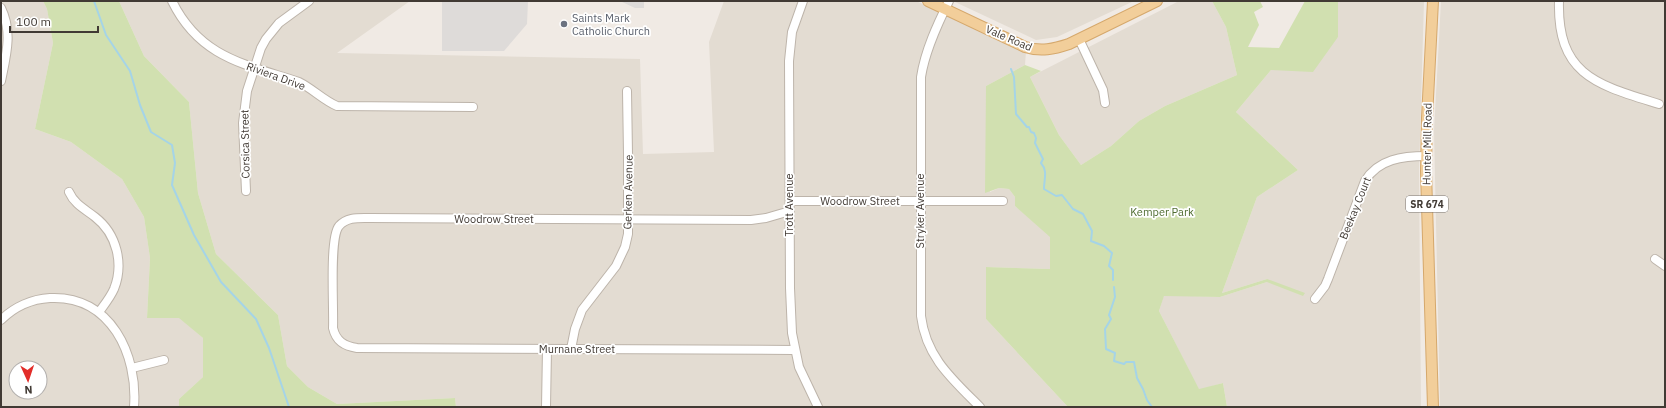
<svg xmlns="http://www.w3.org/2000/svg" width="1666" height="408" font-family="'IBM Plex Sans',sans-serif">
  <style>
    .residential { fill: #e3dcd2; fill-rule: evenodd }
    .green { fill: #d1e0b0 }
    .parking { fill: #dedbd9 }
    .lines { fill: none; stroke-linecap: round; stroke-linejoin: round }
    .stream { stroke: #a5d4e7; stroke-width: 2 }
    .minor-casing { stroke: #bdb4aa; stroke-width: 10 }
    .major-casing { stroke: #d5a86c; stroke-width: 12 }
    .minor { stroke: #fff; stroke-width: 8 }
    .major { stroke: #f2ce9a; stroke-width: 10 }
    .worship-dot { fill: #6b7280; stroke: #fff; stroke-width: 1.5 }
    .labels { text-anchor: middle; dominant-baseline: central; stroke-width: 3.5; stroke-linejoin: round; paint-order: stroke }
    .shield { fill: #fff; stroke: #7a7571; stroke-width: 1 }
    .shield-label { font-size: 10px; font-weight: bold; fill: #413a34 }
    .worship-label { font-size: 11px; fill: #5b616d; stroke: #fff; text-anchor: start }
    .street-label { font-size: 11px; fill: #413a34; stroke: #fff }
    .park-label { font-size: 11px; fill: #4d6b2f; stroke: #fff }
  </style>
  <rect width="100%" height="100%" fill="#f0eae4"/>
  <g class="residential">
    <path d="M1,1h42l4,8 6,34 -18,86 36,13 51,37 22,38 6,41 -3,60h33l23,20v39l-24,22v8h-178zM16,368h24v24h-24z"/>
    <polygon points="119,1 410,1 337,53 640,59 643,154 714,152 709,42 724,1 916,1 1026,51 1025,65 986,86 990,192 999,188 1009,189 1015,197 1015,206 1050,236 1050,269 986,267 986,319 1068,407 456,407 455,398 337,404 308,387 287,366 278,315 216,254 198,193 189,102 144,56"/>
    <polygon points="953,1 1134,1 1057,37 1036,40"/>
    <polygon points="1179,1 1212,1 1226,27 1237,75 1165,106 1139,121 1111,146 1081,165 1059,135 1030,77"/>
    <polygon points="1338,1 1424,1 1419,170 1421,407 1227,407 1223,383 1199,390 1159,311 1164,295 1220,297 1267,282 1267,279 1222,293 1257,197 1298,170 1236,112 1271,70 1338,37"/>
    <polygon points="1441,1 1665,1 1665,407 1440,407 1434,131"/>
  </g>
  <g class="green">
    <polygon points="43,1 119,1 144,56 189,102 198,193 216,254 278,315 287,366 308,387 337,404 455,398 456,407 179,407 179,399 203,377 203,338 179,318 147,318 150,258 144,217 122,179 71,142 35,129 53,43 47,9"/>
    <polygon points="1212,1 1260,1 1263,7 1254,12 1259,25 1248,47 1279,48 1305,1 1338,1 1338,37 1313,72 1271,70 1236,112 1298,170 1257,197 1222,293 1267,279 1305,293 1303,296 1267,282 1220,297 1164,296 1159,311 1199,389 1223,383 1227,407 1068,407 986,319 986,267 1050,269 1050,237 1015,206 1015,197 1009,189 999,188 985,193 986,86 1025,65 1041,71 1030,77 1059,135 1081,165 1111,146 1139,121 1165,106 1237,75 1226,27"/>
  </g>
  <g class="parking">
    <polygon points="442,1 528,1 527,24 504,51 442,51"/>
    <polygon points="620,1 644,1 644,8 635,8"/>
  </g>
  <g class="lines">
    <g class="stream">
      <polyline points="94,1 106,35 130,71 140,105 151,132 172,145 175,163 172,185 194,235 221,282 256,319 269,348 289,407"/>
      <path d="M1011,69l3,8 2,37 11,13h2l2,5 3,1 2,5 -1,5 8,16 -2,4c7,8 3,16 3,26l12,7 6,-1 11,14 10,5 9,17 -1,10 13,5 8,7 -3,13 4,4v10"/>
      <polyline points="1114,287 1115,297 1109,315 1111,319 1105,329 1106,349 1115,353 1114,361 1124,364 1126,362 1134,362 1137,378 1143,389 1147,400 1152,407"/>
    </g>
    <defs>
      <g id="minor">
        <path d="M172,1c28,57 73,63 127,81 14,7 24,18 38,24l136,1"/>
        <polyline points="803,1 792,32 789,61 790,288 792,333 799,367 818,407"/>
        <path d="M949,1c-12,24 -24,50 -28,76v239c5,41 31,63 59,91"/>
        <path d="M1559,1c-2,75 39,84 100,103"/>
        <path d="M1,8c12,24 5,48 0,73"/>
        <polyline points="1079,39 1103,90 1105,103"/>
        <polyline points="246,191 243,123 247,91 261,48 266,39 279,23 309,1"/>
        <path d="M69,192c6,13 16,17 26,25 22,17 29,47 19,72 -4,9 -10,16 -15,23"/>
        <polyline points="790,201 1003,201"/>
        <path d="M790,211l-24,7 -15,2 -382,-2c-11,0 -22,-1 -30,8 -10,12 -5,83 -6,102 3,13 11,18 24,20l437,2"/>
        <polyline points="1655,259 1665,266"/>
        <path d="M1315,299l10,-13 3,-7 37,-98c13,-22 38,-25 62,-25"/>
        <path d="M1,320c13,-13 31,-21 49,-22 61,-3 88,57 84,109"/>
        <polyline points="571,349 575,329 582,310 616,266 625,247 628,234 628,154 627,91"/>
        <polyline points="132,368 164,360"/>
        <polyline points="546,407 547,349"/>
      </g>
      <g id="major">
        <path d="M928,1l97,46c16,5 29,2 44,-3l88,-43"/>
        <polyline points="1433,1 1427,118 1426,171 1433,407"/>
      </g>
    </defs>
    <use href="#minor" class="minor-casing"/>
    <use href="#major" class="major-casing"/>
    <use href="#minor" class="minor"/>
    <use href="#major" class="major"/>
  </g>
  <circle class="worship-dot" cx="564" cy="24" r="4"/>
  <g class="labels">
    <rect class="shield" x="1406" y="196" width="42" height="16" rx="3"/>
    <g class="shield-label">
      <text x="1427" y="204">SR 674</text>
    </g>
    <g class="worship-label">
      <text x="572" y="18">Saints Mark<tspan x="572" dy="13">Catholic Church</tspan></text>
    </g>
    <g class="street-label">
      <text transform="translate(1009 38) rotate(23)">Vale Road</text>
      <text transform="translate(276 76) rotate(20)">Riviera Drive</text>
      <text transform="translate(245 144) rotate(-91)">Corsica Street</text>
      <text transform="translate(1427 144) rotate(-89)">Hunter Mill Road</text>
      <text transform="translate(628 192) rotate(-89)">Gerken Avenue</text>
      <text x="860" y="201">Woodrow Street</text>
      <text transform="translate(789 205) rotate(-90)">Trott Avenue</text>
      <text transform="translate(1355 208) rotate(-68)">Beekay Court</text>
      <text transform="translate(920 211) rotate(-90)">Stryker Avenue</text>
      <text x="494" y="219">Woodrow Street</text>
      <text x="577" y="349">Murnane Street</text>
    </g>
    <g class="park-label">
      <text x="1162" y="212">Kemper Park</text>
    </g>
  </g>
  <rect width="1666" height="408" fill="none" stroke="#413a34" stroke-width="4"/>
  <g transform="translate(28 380) rotate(177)"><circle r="19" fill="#ffffff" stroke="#b3b0ae"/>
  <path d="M0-3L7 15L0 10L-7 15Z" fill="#e22d29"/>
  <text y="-6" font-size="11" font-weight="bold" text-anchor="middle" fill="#413a34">N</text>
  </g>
  <path d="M10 26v6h88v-6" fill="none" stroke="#413a34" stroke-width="2"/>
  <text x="16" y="26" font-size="12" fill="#413a34" stroke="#ffffff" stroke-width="3" paint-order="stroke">100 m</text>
</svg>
